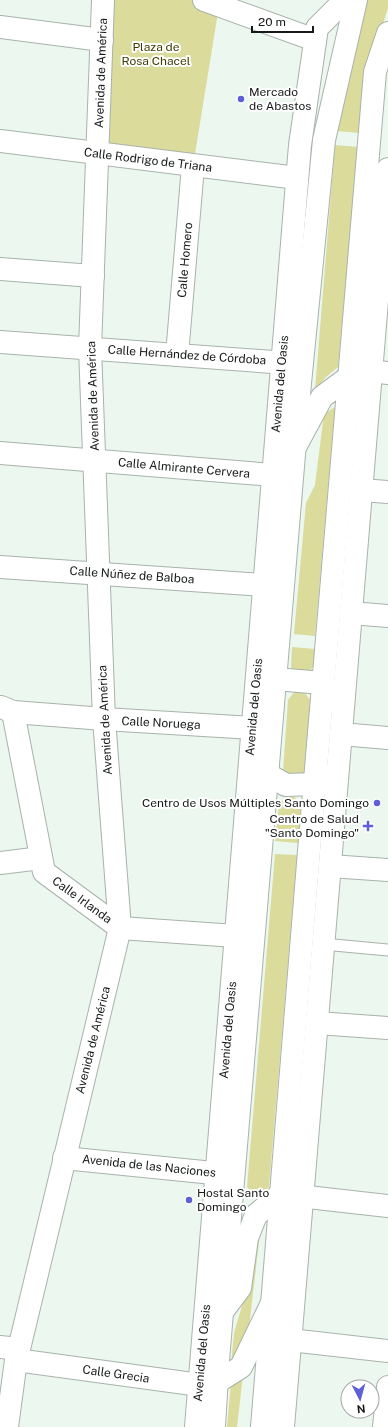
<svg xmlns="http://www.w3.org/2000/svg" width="388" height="1427" font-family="'Public Sans',sans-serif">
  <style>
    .green { fill: #dbdb9c }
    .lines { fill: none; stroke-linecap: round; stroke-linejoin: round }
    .service-casing { stroke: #a8b3ab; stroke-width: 13 }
    .minor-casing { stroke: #a8b3ab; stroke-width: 24 }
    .tertiary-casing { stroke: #a8b3ab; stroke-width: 24 }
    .secondary-casing { stroke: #a8b3ab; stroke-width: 24 }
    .service { stroke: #fff; stroke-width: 11 }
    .minor { stroke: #fff; stroke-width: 22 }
    .tertiary { stroke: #fff; stroke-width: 22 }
    .secondary { stroke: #fff; stroke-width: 22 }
    .poi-dot { fill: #5f5fd7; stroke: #fff; stroke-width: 1.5 }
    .labels { text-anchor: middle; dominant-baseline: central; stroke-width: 4; stroke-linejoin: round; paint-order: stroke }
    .park-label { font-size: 12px; fill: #3e3c02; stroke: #fff }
    .street-label { font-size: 12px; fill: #151917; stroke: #fff }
    .poi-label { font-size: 12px; fill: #151917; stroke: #fff; text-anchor: start }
  </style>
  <rect width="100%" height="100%" fill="#ebf7ef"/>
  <g class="green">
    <polygon points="103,0 204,0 219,6 193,166 98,154"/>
    <polygon points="366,0 388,0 388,8 369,68 360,133 336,131"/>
    <polygon points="335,145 358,147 338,367 326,377 315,390"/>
    <polygon points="335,407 315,636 294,634 306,503 315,485 324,414"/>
    <polygon points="292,647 315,649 314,664 310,672 295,672 291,667"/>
    <polygon points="300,690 305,693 310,700 304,773 300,779 283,772 288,700 295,691"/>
    <polygon points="287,796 294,797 301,802 298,843 275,841 279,804"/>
    <polygon points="275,854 297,855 269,1187 263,1194 255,1195 247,1187"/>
    <polygon points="262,1216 247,1345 231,1364 234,1333 246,1292"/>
    <polygon points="243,1375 237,1427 227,1427 231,1383"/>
  </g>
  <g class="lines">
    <defs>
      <polyline id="service" points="323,944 388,950"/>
      <g id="minor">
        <polyline points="204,0 315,40"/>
        <polyline points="0,27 102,40"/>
        <polyline points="0,141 297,178"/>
        <polyline points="0,269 93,276"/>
        <polyline points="0,342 300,364"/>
        <polyline points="177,355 193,166"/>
        <polyline points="294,449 322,397 349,377 371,371 388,373"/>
        <polyline points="0,453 273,475"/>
        <polyline points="361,490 388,492"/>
        <polyline points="0,567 264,585"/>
        <polyline points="351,613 388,616"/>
        <polyline points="1,707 13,712 104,719 253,728"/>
        <polyline points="13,712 44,872 120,928 236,936"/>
        <polyline points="341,734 388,738"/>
        <polyline points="0,863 41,858"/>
        <polyline points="317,1023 388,1028"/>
        <polyline points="64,1158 233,1175"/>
        <polyline points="19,1349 120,928 104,719 90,348 103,0"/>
        <polyline points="384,1427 388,1387"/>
      </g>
      <g id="tertiary">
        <polyline points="261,691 275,679 323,683 335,698"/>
        <polyline points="255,761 267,774 286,785 315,784 332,775"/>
        <polyline points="330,866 388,870"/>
        <polyline points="222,1312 240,1288 247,1238 256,1215 281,1194 388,1206"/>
        <polyline points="290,1340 388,1351"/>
        <polyline points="0,1347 19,1349 16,1360 7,1427"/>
        <polyline points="16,1360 200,1385 217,1382 241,1367 271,1305"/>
        <polyline points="196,1427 300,145 317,28 345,0"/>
        <polyline points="283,1427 388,169"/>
      </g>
      <g id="secondary">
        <polyline points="214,1427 218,1360 300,383 324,140 356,0"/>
        <polyline points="262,1427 309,851 375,72 388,33"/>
      </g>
    </defs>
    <use href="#service" class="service-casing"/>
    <use href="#minor" class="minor-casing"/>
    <use href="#tertiary" class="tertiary-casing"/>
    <use href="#secondary" class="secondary-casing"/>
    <use href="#service" class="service"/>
    <use href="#minor" class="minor"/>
    <use href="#tertiary" class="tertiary"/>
    <use href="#secondary" class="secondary"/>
  </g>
  <g class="poi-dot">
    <circle cx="241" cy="99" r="4"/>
    <circle cx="377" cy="803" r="4"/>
    <path d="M366 820h4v4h4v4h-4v4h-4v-4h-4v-4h4z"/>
    <circle cx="189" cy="1200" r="4"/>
  </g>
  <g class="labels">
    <g class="park-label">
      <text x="156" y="47">Plaza de<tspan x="156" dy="14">Rosa Chacel</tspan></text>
    </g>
    <g class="street-label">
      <text transform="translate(101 73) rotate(-88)">Avenida de América</text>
      <text transform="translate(148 160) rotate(7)">Calle Rodrigo de Triana</text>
      <text transform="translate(185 260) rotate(-85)">Calle Homero</text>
      <text transform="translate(187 355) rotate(4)">Calle Hernández de Córdoba</text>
      <text transform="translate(280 384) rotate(-85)">Avenida del Oasis</text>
      <text transform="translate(93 396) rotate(-92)">Avenida de América</text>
      <text transform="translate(184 468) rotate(5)">Calle Almirante Cervera</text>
      <text transform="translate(132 575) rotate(4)">Calle Núñez de Balboa</text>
      <text transform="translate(254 707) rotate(-85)">Avenida del Oasis</text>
      <text transform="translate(105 720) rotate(-93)">Avenida de América</text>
      <text transform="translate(161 723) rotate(3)">Calle Noruega</text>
      <text transform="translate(82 900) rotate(36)">Calle Irlanda</text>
      <text transform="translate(228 1030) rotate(-85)">Avenida del Oasis</text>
      <text transform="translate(93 1040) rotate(-76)">Avenida de América</text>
      <text transform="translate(149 1166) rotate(6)">Avenida de las Naciones</text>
      <text transform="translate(202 1353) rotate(-85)">Avenida del Oasis</text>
      <text transform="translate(116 1374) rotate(8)">Calle Grecia</text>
    </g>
    <g class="poi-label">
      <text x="249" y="92">Mercado<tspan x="249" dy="14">de Abastos</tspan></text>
      <text x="369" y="803" text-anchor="end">Centro de Usos Múltiples Santo Domingo</text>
      <text x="359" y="819" text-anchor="end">Centro de Salud<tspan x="359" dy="14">"Santo Domingo"</tspan></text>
      <text x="197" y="1193">Hostal Santo<tspan x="197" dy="14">Domingo</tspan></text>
    </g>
  </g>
  <g transform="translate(360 1399) rotate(174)"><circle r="19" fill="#ffffff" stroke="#a1a3a2"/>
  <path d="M0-3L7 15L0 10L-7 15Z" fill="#5f5fd7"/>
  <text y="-6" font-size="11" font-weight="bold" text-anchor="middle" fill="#151917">N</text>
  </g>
  <path d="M252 26v6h61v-6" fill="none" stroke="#151917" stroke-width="2"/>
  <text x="258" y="26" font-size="12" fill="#151917" stroke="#ffffff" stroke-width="3" paint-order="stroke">20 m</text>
</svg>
